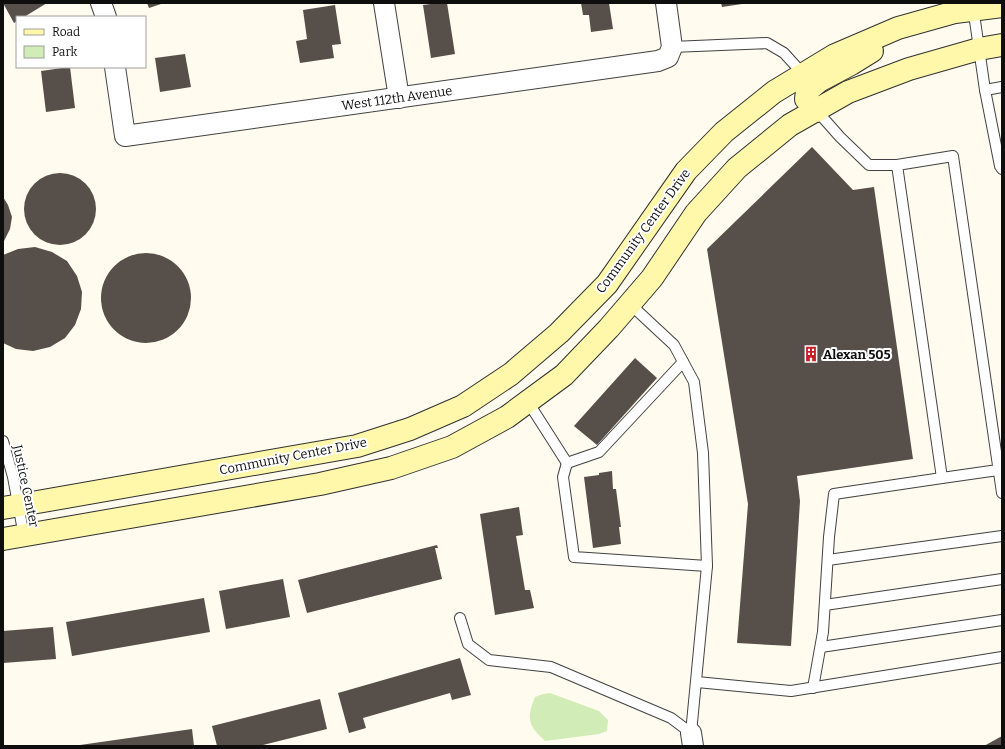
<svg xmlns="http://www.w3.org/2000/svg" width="1005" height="749" font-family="Bitter,serif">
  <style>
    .green { fill: #d1ecb6 }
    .building { fill: #574f4a }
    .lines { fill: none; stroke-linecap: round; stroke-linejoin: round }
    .service-casing { stroke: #414141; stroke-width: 12 }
    .minor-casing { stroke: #414141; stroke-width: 22 }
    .secondary-casing { stroke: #303030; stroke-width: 24 }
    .service { stroke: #fff; stroke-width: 10 }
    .minor { stroke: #fff; stroke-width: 20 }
    .secondary { stroke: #fff7aa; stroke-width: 22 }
    .labels { text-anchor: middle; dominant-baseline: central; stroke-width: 4; stroke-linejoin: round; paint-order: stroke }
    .street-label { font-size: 13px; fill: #0e0e0e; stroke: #fff }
    .poi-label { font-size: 13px; font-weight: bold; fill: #0e0e0e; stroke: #fff; text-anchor: start }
  </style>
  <rect width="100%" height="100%" fill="#fffcef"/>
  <path class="green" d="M550,693l49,18 9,9 -1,11 -8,3 -54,7c-17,-16 -19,-22 -10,-44l8,-3z"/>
  <g class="building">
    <polygon points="3,3 47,3 24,17 17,17 17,21 14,23"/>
    <polygon points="147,3 164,3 149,8"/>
    <polygon points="438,3 447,3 455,54 431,58 423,5"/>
    <polygon points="581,3 609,3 613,29 591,32 589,15 583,15"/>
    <polygon points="721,3 742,3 742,4 722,7"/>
    <polygon points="335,5 341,44 332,45 334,58 300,63 296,41 307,39 303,10"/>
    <polygon points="185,54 191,87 160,92 155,58"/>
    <polygon points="69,67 70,67 75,108 46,112 41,71"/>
    <polygon points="812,147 853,190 874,187 913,459 797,476 800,501 791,646 737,643 748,504 707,249"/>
    <circle cx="60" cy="209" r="36"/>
    <polygon points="3,197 8,205 12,217 10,229 3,243"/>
    <polygon points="35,247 52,252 67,261 77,276 82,292 81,309 75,325 65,338 50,347 33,351 16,349 3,343 3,255 18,249"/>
    <circle cx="146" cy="298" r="45"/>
    <polygon points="635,358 657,378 597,445 574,426"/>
    <polygon points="612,471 613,489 616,489 621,527 619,527 621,544 593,548 584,477 599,475 599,473"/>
    <polygon points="519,507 523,535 516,536 525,590 530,590 534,608 495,615 480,514"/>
    <polygon points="437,545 438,548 435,548 442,579 307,613 298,580"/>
    <polygon points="283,579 290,617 226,629 219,591"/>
    <polygon points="204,598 210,632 72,656 66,622"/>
    <polygon points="53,627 56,659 3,663 3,631"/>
    <polygon points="460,658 471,695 452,700 450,693 363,718 366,728 349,733 338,693"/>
    <polygon points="320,699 327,729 259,746 217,746 212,726"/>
    <polygon points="192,729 194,746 80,746 80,745"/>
    <polygon points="1002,736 1002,746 984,746"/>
  </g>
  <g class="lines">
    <defs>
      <g id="service">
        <polyline points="973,7 985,90 1000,166 1002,169"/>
        <polyline points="672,47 767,43 784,53 803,74"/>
        <polyline points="985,90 1002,87"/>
        <polyline points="817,111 840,137 869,165 897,165"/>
        <polyline points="528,402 567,463 599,452 683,362"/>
        <polyline points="3,441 13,477 24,536"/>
        <polyline points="567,463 563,477 574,557 707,566"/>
        <polyline points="942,478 998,470"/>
        <polyline points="828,560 1002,536"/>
        <polyline points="825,605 1002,579"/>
        <polyline points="460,618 468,644 489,660 551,667 671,718 691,733 707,566 703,453 694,382 674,345 630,304"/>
        <polyline points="821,647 1002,620"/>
        <polyline points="697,682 791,691 1002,657"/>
        <polyline points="813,688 823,632 829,537 834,494 942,478 897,165 953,156 1002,493"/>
      </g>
      <g id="minor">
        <polyline points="101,3 106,17"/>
        <polyline points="384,3 399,98"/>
        <polyline points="115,67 125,136 658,61 668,57 672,47 666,3"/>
        <polyline points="691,733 693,746"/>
      </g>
      <g id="secondary">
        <polyline points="817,111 806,99 807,91 819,81 851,64 872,51"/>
        <polyline points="3,508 357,446 410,429 463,406 511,374 559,333 607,284 686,171 724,132 774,92 835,55 898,28 955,12 1002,6"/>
        <polyline points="3,539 320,484 391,468 452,447 507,417 564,375 609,328 652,278 696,213 737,168 790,125 848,92 909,69 979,49 1002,45"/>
      </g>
    </defs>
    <use href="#service" class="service-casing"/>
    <use href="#minor" class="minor-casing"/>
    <use href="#secondary" class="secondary-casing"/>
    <use href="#service" class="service"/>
    <use href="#minor" class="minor"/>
    <use href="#secondary" class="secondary"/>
  </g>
  <defs>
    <symbol id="building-bare" viewBox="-9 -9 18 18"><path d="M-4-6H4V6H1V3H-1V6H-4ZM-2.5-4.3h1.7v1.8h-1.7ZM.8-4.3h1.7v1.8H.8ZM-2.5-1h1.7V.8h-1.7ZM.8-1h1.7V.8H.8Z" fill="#c51e24" stroke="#fff" stroke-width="2.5" paint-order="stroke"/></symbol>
  </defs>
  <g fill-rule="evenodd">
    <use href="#building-bare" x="800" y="343" width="22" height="22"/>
  </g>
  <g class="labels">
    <g class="street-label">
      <text transform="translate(397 98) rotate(-8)">West 112th Avenue</text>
      <text transform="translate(643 231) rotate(-54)">Community Center Drive</text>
      <text transform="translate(293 456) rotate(-11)">Community Center Drive</text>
      <text transform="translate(26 486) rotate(78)">Justice Center</text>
    </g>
    <g class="poi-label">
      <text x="823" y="354">Alexan 505</text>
    </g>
  </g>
  <rect width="1005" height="749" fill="none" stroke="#0e0e0e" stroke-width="8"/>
  <rect x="16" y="16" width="130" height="52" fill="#ffffff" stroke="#9f9f9f"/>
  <rect x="24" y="29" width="20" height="6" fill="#fff7aa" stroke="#9f9f9f"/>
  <text x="52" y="36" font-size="12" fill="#0e0e0e">Road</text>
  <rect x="24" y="46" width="20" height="12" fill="#d1ecb6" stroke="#9f9f9f"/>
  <text x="52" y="56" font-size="12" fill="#0e0e0e">Park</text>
</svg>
